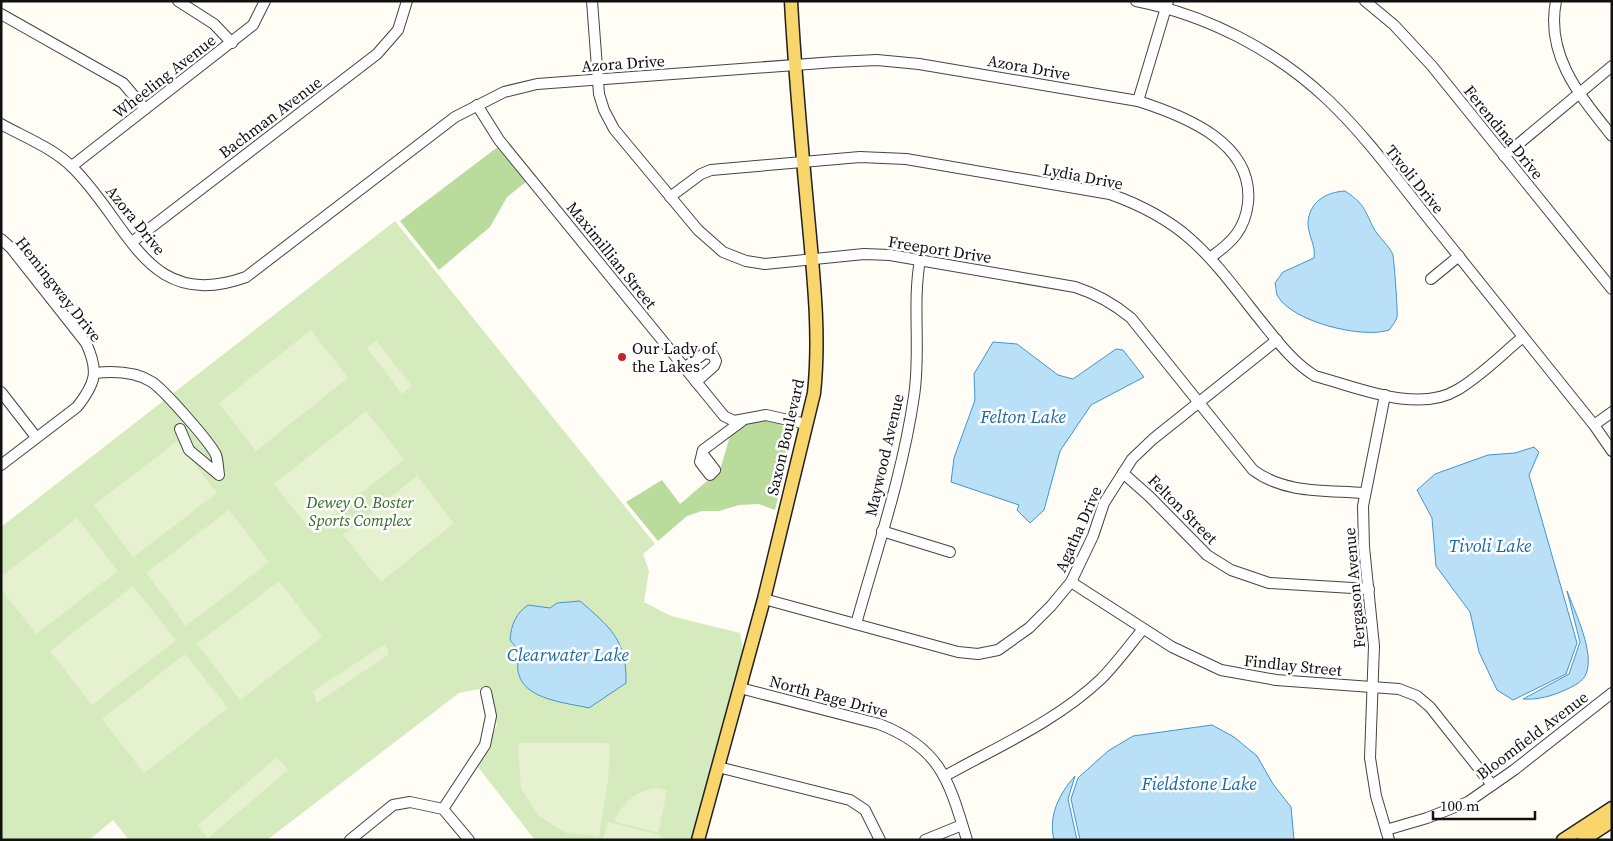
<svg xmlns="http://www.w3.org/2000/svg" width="1613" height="841" font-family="'Source Serif 4',serif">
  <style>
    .green { fill: #d5ebbd }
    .forest { fill: #b9dc9c }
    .pitch { fill: #e6f2cf }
    .water { fill: #b9e0f7; stroke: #3f96cf }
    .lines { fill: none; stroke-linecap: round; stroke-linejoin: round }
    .minor-casing { stroke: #444; stroke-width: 12 }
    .major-casing { stroke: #222; stroke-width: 15 }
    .minor { stroke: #fff; stroke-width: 10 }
    .major { stroke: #f9d66b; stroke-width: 12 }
    .poi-dot { fill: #c4262e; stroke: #fff; stroke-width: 2 }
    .labels { text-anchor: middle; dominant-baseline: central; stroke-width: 5; stroke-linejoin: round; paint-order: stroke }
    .street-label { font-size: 16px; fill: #111; stroke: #fff }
    .poi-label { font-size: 16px; fill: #111; stroke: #fff; text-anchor: start }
    .park-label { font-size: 16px; font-style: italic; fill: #2f6b1f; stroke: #fff }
    .water-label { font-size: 18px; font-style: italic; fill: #1768a6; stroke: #fff }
  </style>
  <rect width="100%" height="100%" fill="#fffdf5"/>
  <polygon class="green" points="395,221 655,544 643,554 649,571 644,602 671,616 740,633 744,656 694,840 535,840 478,767 497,725 489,687 459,693 267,840 129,840 113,820 89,840 1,840 1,527"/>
  <g class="forest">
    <polygon points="499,146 527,181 507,197 490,227 439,270 400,221"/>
    <polygon points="765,419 779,421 786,431 788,456 775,510 759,504 739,505 719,511 702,511 687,516 658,541 626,502 662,480 680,504 720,470 730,436 750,422"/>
  </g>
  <g class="pitch">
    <polygon points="311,330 348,378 256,451 219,403"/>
    <polygon points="376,341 412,386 402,394 367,348"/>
    <polygon points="366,411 404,459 312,532 274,484"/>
    <polygon points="177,441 217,493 133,557 94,505"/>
    <polygon points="417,476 454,523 381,582 343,535"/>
    <polygon points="229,510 269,562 186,626 146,573"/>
    <polygon points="77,518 118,571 36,634 1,589 1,577"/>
    <polygon points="279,581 322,637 240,700 197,644"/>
    <polygon points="133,586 176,640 92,705 50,651"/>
    <polygon points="385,644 389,654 317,703 313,691"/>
    <polygon points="185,654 228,708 144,773 102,719"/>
    <polygon points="518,743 606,743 610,746 608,781 599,836 566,833 539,816 521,789"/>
    <polygon points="277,757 288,770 208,838 197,826"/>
    <path d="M656,788l11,2 -8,40 -2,2 -41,-10 -1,-4c11,-17 20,-27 41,-30z"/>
    <polygon points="608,822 660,835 662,840 603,840"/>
  </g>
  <g class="water">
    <path d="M1345,191c18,12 19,17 28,36 5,10 16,18 20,28 1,5 5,57 4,62 -1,4 -5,9 -8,13 -26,9 -98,-8 -112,-35 -1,-3 -1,-8 -2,-12l8,-11 31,-14c2,-13 -6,-22 -6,-35 1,-21 18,-31 37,-32z"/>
    <polygon points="993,342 1017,344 1058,375 1073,379 1116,349 1123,350 1144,377 1091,405 1060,451 1044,510 1030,523 1017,510 1019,505 951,482 954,458 975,400 974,374"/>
    <polygon points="1534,447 1539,452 1529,475 1577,643 1566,674 1513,700 1497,690 1479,652 1470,612 1436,566 1432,518 1417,490 1435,474 1488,455 1515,453"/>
    <path d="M1567,591c8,21 28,62 19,83 -3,8 -14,13 -21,16 -12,6 -28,10 -42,9l46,-25 11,-32z"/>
    <path d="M580,601c30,26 47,39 46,82l-37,25c-21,-5 -63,-8 -70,-33 -5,-15 7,-17 -9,-35 1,-15 6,-27 18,-35l22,3 7,-5z"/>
    <polygon points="1212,725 1234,737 1257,756 1273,784 1291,807 1294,840 1080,840 1071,799 1078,778 1108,751 1133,736"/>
    <path d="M1075,776l-7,23 9,41h-23c-6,-24 5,-46 21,-64z"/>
  </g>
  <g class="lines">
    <defs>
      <g id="minor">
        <polyline points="178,1 214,24 232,43"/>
        <path d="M592,1l7,93 5,16 10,19 84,101 25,22 23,9 19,3 99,-10 26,1 185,32c22,7 38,16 56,31l122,152c32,24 73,20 111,23"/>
        <path d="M1136,1c71,14 139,49 192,99 42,40 76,89 112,133 52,64 103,128 154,192l18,26"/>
        <polyline points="1365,1 1394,25 1432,66 1612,289"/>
        <path d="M1556,1c-11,55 25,96 56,135"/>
        <polyline points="1,14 123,83 145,109"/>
        <polyline points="1138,101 1168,1"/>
        <polyline points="477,105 499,140 724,416 734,421 766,415 806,424"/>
        <path d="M1,124c23,13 54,25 72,44 57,56 74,145 173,109l209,-160 49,-25 33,-8 298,-22 42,-2 42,4 219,37c47,15 116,42 110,102 -3,27 -17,40 -37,54"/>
        <polyline points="1504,156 1612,66"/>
        <polyline points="72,166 253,25 265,1"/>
        <path d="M670,197l31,-23 10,-4 149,-13 46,2 204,35c76,27 99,61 147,122 18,22 34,45 58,60 42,11 102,38 142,14 24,-14 45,-36 66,-53"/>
        <path d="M1,239l10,9 75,95c13,28 10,40 -9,64l-76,58"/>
        <polyline points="132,242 377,54 398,30 407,1"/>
        <polyline points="1431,279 1459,256"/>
        <polyline points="684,368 705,353 713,355 716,361 714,366 696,382"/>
        <path d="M95,373c18,-2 41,-1 57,9 12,8 58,60 64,73 2,6 2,14 3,20l-30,-25 -9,-21"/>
        <polyline points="1,392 36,437"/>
        <polyline points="1385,395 1363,506 1364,547 1374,646 1370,758 1376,796 1389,840"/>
        <polyline points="1594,425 1612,412"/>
        <polyline points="702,453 715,470 710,475 700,462 703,450 742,421"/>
        <polyline points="1123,473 1150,497 1207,555 1231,570 1269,583 1369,589"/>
        <polyline points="882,531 950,552"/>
        <polyline points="1071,582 1172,647 1221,670 1276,680 1399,689 1417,696 1430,707 1492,785"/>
        <polyline points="764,599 958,652 978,654 998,650 1029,628 1051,606 1071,582 1093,536 1104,503 1132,459 1153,439 1277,340"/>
        <path d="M856,624c21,-75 47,-151 58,-228 7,-45 -2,-91 6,-136"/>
        <path d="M740,688l139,36c62,24 70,57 88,116"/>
        <polyline points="718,767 850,800 865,810 880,840"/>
        <path d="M945,776c52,-29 112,-55 156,-97 15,-15 28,-33 42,-50"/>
        <polyline points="443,809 485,745 491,716 486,692"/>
        <polyline points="1386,830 1427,818 1468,802 1514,770 1612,693"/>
        <polyline points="350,840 393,805 410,802 443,809 469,840"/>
        <polyline points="925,840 962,825"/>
      </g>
      <g id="major">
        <path d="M698,840l66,-241 50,-206c6,-55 0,-112 -5,-167 -7,-75 -14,-150 -18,-225"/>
        <polyline points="1563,840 1612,808"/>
        <polyline points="1583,840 1612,821"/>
      </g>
    </defs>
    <use href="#minor" class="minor-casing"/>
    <use href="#major" class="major-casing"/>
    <use href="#minor" class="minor"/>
    <use href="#major" class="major"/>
  </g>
  <circle class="poi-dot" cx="622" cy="357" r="5"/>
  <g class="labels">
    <g class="street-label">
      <text transform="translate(623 63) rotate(-4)">Azora Drive</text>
      <text transform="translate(1029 67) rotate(10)">Azora Drive</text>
      <text transform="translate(164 76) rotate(-38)">Wheeling Avenue</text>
      <text transform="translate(270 117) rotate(-37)">Bachman Avenue</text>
      <text transform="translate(1504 132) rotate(51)">Ferendina Drive</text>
      <text transform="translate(1083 176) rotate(11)">Lydia Drive</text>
      <text transform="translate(1415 179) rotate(51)">Tivoli Drive</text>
      <text transform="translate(136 220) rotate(51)">Azora Drive</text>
      <text transform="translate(940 249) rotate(9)">Freeport Drive</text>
      <text transform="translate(612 255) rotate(51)">Maximillian Street</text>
      <text transform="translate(59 289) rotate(52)">Hemingway Drive</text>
      <text transform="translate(785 437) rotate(-77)">Saxon Boulevard</text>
      <text transform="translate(884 455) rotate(-77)">Maywood Avenue</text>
      <text transform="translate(1183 509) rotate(45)">Felton Street</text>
      <text transform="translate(1078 529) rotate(-66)">Agatha Drive</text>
      <text transform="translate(1354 588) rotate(-95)">Fergason Avenue</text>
      <text transform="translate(1293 665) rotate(6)">Findlay Street</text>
      <text transform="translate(829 696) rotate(15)">North Page Drive</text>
      <text transform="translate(1532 735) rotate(-37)">Bloomfield Avenue</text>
    </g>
    <g class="poi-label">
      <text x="632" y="348">Our Lady of<tspan x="632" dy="18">the Lakes</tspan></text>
    </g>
    <g class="park-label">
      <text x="360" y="502">Dewey O. Boster<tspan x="360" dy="18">Sports Complex</tspan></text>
    </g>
    <g class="water-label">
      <text x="1023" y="416">Felton Lake</text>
      <text x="1490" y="545">Tivoli Lake</text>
      <text x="568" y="654">Clearwater Lake</text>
      <text x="1199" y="783">Fieldstone Lake</text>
    </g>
  </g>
  <rect width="1613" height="841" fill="none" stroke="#111111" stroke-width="5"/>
  <path d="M1433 811v8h102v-8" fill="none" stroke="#111111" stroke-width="2.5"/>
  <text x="1440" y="811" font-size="15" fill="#111111" stroke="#ffffff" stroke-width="4" paint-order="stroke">100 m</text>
</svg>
